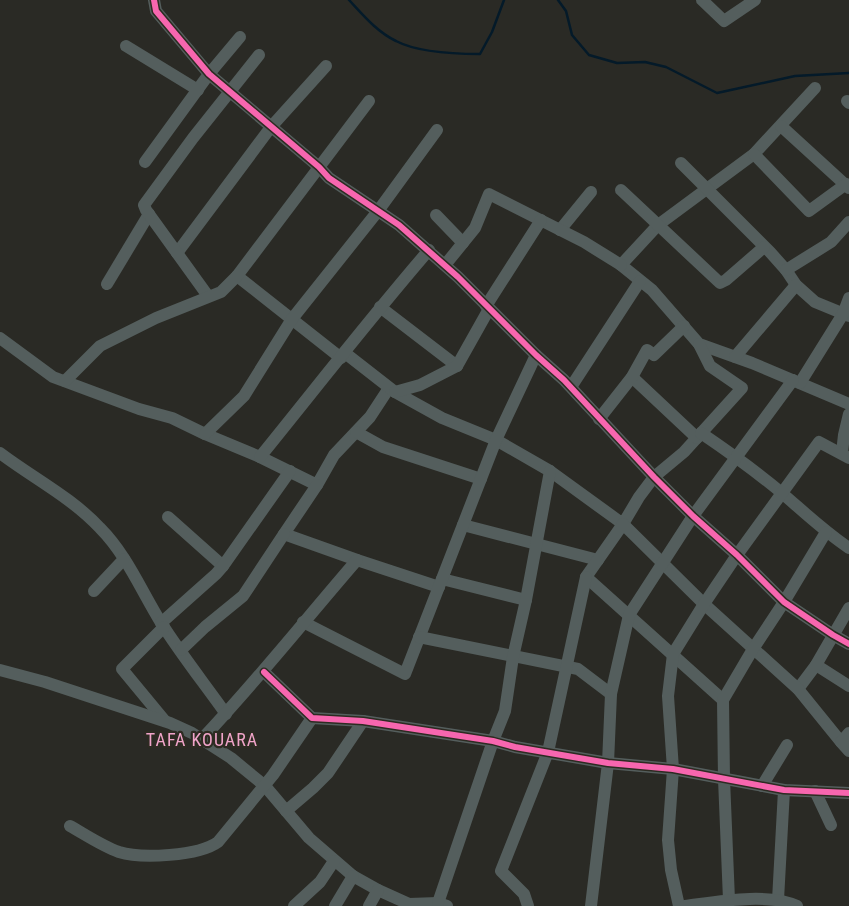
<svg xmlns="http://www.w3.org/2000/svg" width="849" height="906" font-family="'Roboto Condensed',sans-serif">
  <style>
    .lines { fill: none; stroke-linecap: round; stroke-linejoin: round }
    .stream { stroke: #041a29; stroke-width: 2.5 }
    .minor { stroke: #545e5d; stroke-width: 12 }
    .cycleway-casing { stroke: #2d2b22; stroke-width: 9 }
    .cycleway { stroke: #f766af; stroke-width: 6 }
    .labels { text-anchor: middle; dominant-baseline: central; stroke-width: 4.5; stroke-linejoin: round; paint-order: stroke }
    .quarter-label { font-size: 18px; letter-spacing: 1px; fill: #f0a4c9; stroke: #2d2b22 }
  </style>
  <rect width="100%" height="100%" fill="#2a2a25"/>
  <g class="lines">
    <g class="stream">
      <path d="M349,0c14,15 28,32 47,41 21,11 61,13 84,13l12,-22 12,-32"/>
      <polyline points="558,0 566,11 572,35 589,55 617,63 645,62 666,67 717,93 795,76 849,73"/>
    </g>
    <g class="minor">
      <polyline points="154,0 156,11 209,74 319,167 329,178 399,225 458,277 536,355 564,380 654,477 693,516 737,555 784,602 833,635 849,644"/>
      <polyline points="702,0 724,21 755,0"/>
      <polyline points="126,46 198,90"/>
      <polyline points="815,88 754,154 658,225 621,265 652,290 699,344 752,363 849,404"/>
      <polyline points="847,101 849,103"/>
      <polyline points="781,126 849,188"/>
      <polyline points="754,154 809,211 846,184"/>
      <polyline points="145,162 209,74 240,37"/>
      <polyline points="681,163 770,252 786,270 796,285 815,302 849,316"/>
      <polyline points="621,190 720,283 726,280 764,247"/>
      <polyline points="436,215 463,243"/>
      <polyline points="560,230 591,192"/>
      <polyline points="177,253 271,127 326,66"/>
      <polyline points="445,265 475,228 489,194 584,242 621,265"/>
      <polyline points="786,270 831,242 849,222"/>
      <polyline points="237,276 341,358"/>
      <polyline points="107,284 149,214"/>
      <polyline points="208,296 146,210 144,205 193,138 259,55"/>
      <polyline points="486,306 541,220"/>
      <polyline points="380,307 457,366"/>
      <polyline points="0,338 53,377 139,409 172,418 205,434 260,457 317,485 334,455 370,417 389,388"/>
      <polyline points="345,353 395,392 442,418 496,440 550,471 623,524 639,497 654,477 684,452 742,388 710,366 699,344"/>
      <polyline points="735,357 796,285"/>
      <polyline points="632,377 697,438"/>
      <polyline points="65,381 100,346 156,318 221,292 237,276 369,101"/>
      <polyline points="800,383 843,314 849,298"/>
      <polyline points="571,387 640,281"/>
      <polyline points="395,392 420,385 457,366 489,309"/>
      <polyline points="599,419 632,377 647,350 654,355 684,326"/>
      <polyline points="356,432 383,447 481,479"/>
      <path d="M701,433c28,19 56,39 82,61 22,19 42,38 66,54"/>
      <polyline points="205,434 244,396 292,319 378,211 437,130"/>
      <path d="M0,453c33,25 71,44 100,75 26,26 41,62 60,93 20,32 44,62 66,93"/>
      <polyline points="842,453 844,435 849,414"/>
      <path d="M260,457c56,-69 111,-140 169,-207"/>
      <polyline points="317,485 284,534 357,560 439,587"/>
      <polyline points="168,517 223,566"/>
      <polyline points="463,525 598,560"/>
      <polyline points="442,579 526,600"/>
      <polyline points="94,591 124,559"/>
      <polyline points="303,622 405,674 496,440 536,355"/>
      <polyline points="161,623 216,574 223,566 290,471"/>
      <polyline points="164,627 122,669 165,721"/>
      <polyline points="419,637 578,669 611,694"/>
      <polyline points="181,650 205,627 243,596 284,534"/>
      <polyline points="816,665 849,686"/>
      <polyline points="0,670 45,682 170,723 192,733 231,758 265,786 309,838 353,876 378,890 409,904 438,903 447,906"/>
      <polyline points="264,672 312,718 363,721 493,741 515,747 608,763 673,769 784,790 849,793"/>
      <polyline points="798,689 816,665 849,608"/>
      <polyline points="723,700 586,577 623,524 704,604 798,689 841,742"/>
      <polyline points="849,733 841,742 849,751"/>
      <path d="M202,739c54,-57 103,-119 155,-179"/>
      <polyline points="762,786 787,745"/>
      <polyline points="815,791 831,825"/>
      <polyline points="286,811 313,788 328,773 363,721"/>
      <path d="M70,826c16,9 32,20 49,26 22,7 80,4 99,-10l55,-67 39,-57"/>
      <polyline points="729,900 724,779 723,700 753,649 784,602 826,532"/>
      <polyline points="778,900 784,790"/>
      <polyline points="438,903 493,741 505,711 513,657 526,600 550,471"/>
      <polyline points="294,906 320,882 334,861"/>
      <polyline points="335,906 353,876"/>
      <polyline points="369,906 378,890"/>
      <polyline points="528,906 524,894 501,871 548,752 586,577"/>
      <polyline points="591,906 608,763 611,694 629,615 693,516 793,380"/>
      <polyline points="679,906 671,870 668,840 673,769 668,696 673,654 704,604 737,555 819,442 849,458"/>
      <path d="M685,906c31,-4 83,-14 112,0"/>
    </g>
    <defs>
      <g id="cycleway">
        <polyline points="154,0 156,11 209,74 319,167 329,178 399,225 458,277 536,355 564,380 654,477 693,516 737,555 784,602 833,635 849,644"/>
        <polyline points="264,672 312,718 363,721 493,741 515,747 608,763 673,769 784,790 849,793"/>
      </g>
    </defs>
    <use href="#cycleway" class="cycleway-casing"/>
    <use href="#cycleway" class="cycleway"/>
  </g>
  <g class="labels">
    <g class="quarter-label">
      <text x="202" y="739">TAFA KOUARA</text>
    </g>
  </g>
</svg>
